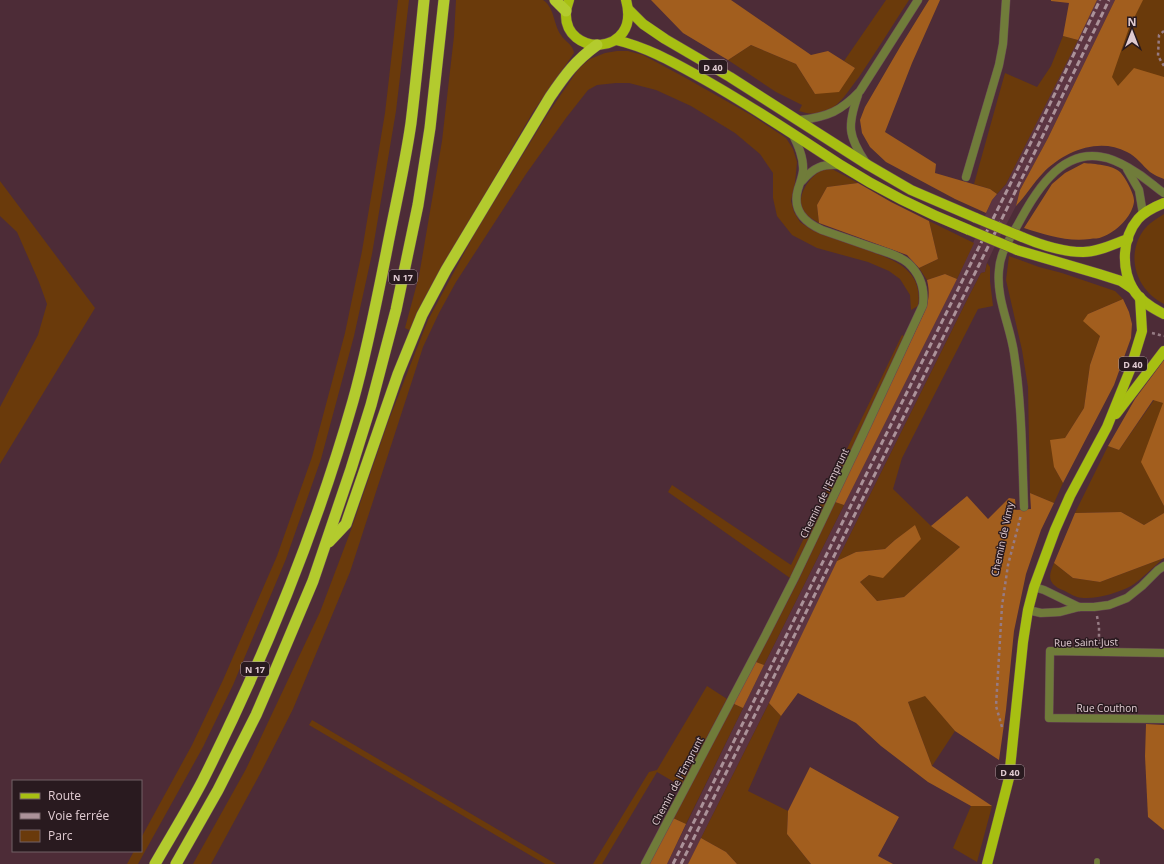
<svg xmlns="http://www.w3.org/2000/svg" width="1164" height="864" font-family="'Open Sans',sans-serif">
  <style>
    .built { fill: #5c3542 }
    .green { fill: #6a3a0b }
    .forest { fill: #a25e1e }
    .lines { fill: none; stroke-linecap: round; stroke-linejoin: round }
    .service-casing { stroke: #674953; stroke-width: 6 }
    .minor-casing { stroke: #674953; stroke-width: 9 }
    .primary-casing { stroke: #674953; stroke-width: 11 }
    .trunk-casing { stroke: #674953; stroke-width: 12 }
    .path { stroke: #967b84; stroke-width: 2.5; stroke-dasharray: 3 3; stroke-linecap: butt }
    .service { stroke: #707c3a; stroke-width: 5.5 }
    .minor { stroke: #707c3a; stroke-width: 8 }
    .primary { stroke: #a7bf12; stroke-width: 10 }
    .trunk { stroke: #b3cb2e; stroke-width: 11 }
    .rail { stroke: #ab9299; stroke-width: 3; stroke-dasharray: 6 3; stroke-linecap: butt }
    .primary-bridge-casing { stroke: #674953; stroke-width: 11; stroke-linecap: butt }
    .primary-bridge { stroke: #a7bf12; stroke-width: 10 }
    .labels { text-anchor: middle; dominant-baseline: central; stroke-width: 3; stroke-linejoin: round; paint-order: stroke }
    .shield { fill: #291a1f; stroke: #a9969c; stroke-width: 1 }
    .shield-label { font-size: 9px; font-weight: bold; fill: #e0cbd1 }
    .street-label { font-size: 10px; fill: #e0cbd1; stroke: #291a1f }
  </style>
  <rect width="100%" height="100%" fill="#4d2c37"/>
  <polygon class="built" points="1097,0 1115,0 1048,138 1020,190 1016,206 993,250 987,263 985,272 981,273 970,294 847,541 782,677 688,864 667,864 764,665 957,279 992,200 1006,184"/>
  <g class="green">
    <polygon points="398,0 409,0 396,111 372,254 354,336 321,459 286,559 233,685 203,747 138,864 127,864 134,851 141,851 141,838 192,745 223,680 277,556 312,457 345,333 362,251 385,113"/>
    <path d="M456,0h87c12,8 10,24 18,35 4,7 12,9 13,18l-41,59 -108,185 -14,34 -6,-3 14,-52 23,-135 12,-105z"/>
    <path d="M886,0h23c-17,26 -33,52 -50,77 -8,10 -15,22 -25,30 -10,8 -24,8 -35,4l3,-6 -26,-13 -48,-32 23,-15 45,19 19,30 40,-26 -11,-7z"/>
    <polygon points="1133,0 1164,0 1164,135 1076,115"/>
    <polygon points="1063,36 1078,40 1006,184 997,194 990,189 974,184 1005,73 1037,87 1051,66"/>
    <path d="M617,51h11l15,4 41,22 67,38 35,23 7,11 4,13 -2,21 -4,18 3,11 6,10 12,8c17,6 34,12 50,18 29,11 62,20 56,58l-7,4 -1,-15 -10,-16 -11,-8 -21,-9 -51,-14 -25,-13 -15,-19 -4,-18v-25l-13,-19 -25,-21 -44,-27 -35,-16 -27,-7h-13l-19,2 -9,5 -22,28 -40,56 -70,108 -17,31 -16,34 -73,225 -57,137 -32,63 -50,92h-18l53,-95 74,-157 31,-82 37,-108 40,-102 48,-89 71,-116 32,-47 11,-9 15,-6z"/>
    <path d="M824,169h8l26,14 -31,4 -10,18 2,18c-4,-3 -10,-5 -13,-9 -14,-15 4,-39 18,-45z"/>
    <polygon points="0,181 95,308 0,464 0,407 38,335 47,304 39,282 17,232 0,216"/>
    <path d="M1164,214v90c-27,-13 -39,-47 -21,-73 5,-7 13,-12 21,-17z"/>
    <polygon points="929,221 974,243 957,279 945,274 927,280 919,268 938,259"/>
    <polygon points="1009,256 1039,267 1062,273 1115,291 1123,299 1088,314 1100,336 1090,365 1084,408 1065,438 1054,467 1063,483 1054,503 1030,493 1028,387 1022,350 1006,280"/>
    <polygon points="987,263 990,267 990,281 993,306 978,309 902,458 893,489 931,526 960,547 904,597 877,601 860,582 869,575 916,525 895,540 885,549 856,552 837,561 970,294 981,273 985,272"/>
    <polygon points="902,335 906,337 790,578 668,492 672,485 791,565"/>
    <polygon points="1154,400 1164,403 1142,462 1164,506 1164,513 1144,525 1121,512 1075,513 1108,446 1119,450"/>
    <polygon points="835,502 844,505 764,665 756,662 798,581"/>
    <path d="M1164,558c-10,8 -23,22 -33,28 -13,7 -39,15 -54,11 -6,-2 -11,-6 -17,-8 -13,-7 -11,-14 -6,-26l19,15 27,4z"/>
    <polygon points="707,686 727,699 681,786 657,772 602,864 593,864 649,772 657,770"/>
    <polygon points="925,695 955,731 932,766 908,702"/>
    <polygon points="732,703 743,708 686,824 673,818"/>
    <polygon points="769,703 781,716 748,791 788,811 787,834 811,864 737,864 726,852 701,838"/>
    <polygon points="312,720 556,864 545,864 309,725"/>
    <polygon points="971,806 992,806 977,862 953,848"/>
  </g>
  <g class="forest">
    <polygon points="651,0 731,0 811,55 828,51 855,68 839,92 815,94 796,64 751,45 728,60 683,33"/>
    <polygon points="929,0 940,0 912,63 885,132 936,164 935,173 990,189 997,194 992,200 986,213 955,199 886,162 870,147 862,133 860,120 865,107 900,47"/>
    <polygon points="1051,0 1097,0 1078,40 1063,36 1069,3 1051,1"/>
    <path d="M1115,0h28l-14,28 -17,49 6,9 16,-18 30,9v102c-5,-2 -10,-4 -14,-7 -7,-6 -14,-16 -23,-20 -28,-15 -63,-1 -84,21 -10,10 -17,23 -27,33l4,-16 28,-52z"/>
    <path d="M1084,163c10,1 29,2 36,9 5,5 15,23 14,30 -2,15 -18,30 -32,35 -3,2 -8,1 -12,2 -23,3 -44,-4 -66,-11l28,-44 13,-11z"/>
    <polygon points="858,183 891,202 929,221 938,259 919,268 907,255 819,223 817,205 827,187"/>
    <path d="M945,274l12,5 -113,226 -9,-3 89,-189c5,-11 6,-21 3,-33z"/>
    <polygon points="1123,299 1129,312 1132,324 1131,338 1114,385 1063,483 1054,467 1050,440 1065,438 1084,408 1090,365 1100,336 1083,321 1088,314"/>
    <polygon points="1164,360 1164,506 1141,462 1163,403 1153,400 1119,450 1108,446 1135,399"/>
    <polygon points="1030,493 1054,503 1041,530 1026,574 1014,631 1006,710 999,760 955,731 925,696 908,702 932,766 992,806 971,806 928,782 881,746 856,723 798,693 781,716 769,703 837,561 856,552 885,549 895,540 915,525 921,539 883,578 869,575 860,582 877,601 904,597 960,547 931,526 967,496 988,519 1009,498 1015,499 1016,510 1031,509"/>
    <polygon points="1121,512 1144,525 1164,513 1164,558 1100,582 1073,578 1054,563 1075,513"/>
    <polygon points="756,662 764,665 743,708 732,703"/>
    <polygon points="1146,724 1164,725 1164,830 1148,817 1145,756"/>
    <polygon points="810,767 899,817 878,856 893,864 811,864 787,834 788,811"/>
    <polygon points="673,818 686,824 667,864 648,864"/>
    <polygon points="701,838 726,852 737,864 688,864"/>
  </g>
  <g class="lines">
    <defs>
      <polyline id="service" points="1097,864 1097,861"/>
      <g id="minor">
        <path d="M858,95c-11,31 -10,41 8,68"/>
        <path d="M800,120c28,-3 41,-9 60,-29l58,-91"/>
        <polyline points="1127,169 1139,190 1143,214"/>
        <polyline points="966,177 999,65 1003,44 1006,0"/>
        <path d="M802,181c12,-14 20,-17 38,-16"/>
        <path d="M1024,507c-2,-52 -2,-103 -10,-154 -4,-28 -18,-54 -15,-83 1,-17 10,-30 18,-44 17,-31 42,-77 85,-69 15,2 38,17 50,27 4,3 7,6 12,9"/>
        <polyline points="1034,587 1044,590 1079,607"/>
        <polyline points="1028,610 1041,613 1060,612 1079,607 1094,607 1109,605 1127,598 1142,586 1158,570 1164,566"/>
        <polyline points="1164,653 1050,651 1049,718 1164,719"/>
        <path d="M645,864l120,-228 29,-57 63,-132 66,-142c2,-16 -3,-31 -15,-42 -9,-8 -23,-11 -34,-15 -17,-6 -35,-12 -52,-18 -18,-8 -30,-20 -24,-41 2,-6 4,-11 5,-18 1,-13 -5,-26 -11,-38"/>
      </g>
      <g id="primary">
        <path d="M569,0c-1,4 -3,8 -3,12 -3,46 76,45 60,-12"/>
        <polyline points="629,10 643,24 665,39 730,77 868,165 911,190 976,218"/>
        <path d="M616,40c30,7 55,21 82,36 49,27 95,58 141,88 41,26 85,48 130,66"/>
        <path d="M1164,203c-10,4 -19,8 -26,16 -16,19 -17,49 -5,70 7,12 19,19 31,25"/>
        <path d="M1022,237c19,8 40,15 61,15 15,0 31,-8 45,-13"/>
        <polyline points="1017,250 1099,274 1121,281 1133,289"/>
        <polyline points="1116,414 1164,351"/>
        <polyline points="987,864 1009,778 1023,642 1028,610 1034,587 1055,530 1070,496 1107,427 1130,370 1142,331 1140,297"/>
      </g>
      <g id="trunk">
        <polyline points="555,0 566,11"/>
        <path d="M329,542l17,-18 52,-150 24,-59 24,-45 104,-173c15,-22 25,-36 47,-52"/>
        <path d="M155,864c16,-28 33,-55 48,-84 60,-120 113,-249 150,-379 14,-50 24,-101 34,-152 8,-42 18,-84 24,-126 5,-41 9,-82 13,-123"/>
        <polyline points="176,864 218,790 256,715 275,671 313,581 351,469 371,405 396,310 418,205 430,128 444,0"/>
      </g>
    </defs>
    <use href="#service" class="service-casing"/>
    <use href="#minor" class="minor-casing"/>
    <use href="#primary" class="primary-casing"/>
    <use href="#trunk" class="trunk-casing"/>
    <g class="path">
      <polyline points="1164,31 1159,35 1158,56 1164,66"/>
      <polyline points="1152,333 1164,336"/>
      <polyline points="1097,616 1099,627 1099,643"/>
      <polyline points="1002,727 996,706 1002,606 1008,565 1021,515"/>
    </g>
    <use href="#service" class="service"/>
    <use href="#minor" class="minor"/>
    <use href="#primary" class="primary"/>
    <use href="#trunk" class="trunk"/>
    <g class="rail">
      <polyline points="673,864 1043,118 1100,0"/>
      <path d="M681,864c142,-288 288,-575 428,-864"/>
    </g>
    <defs>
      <g id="primary-bridge">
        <polyline points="976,218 1022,237"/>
        <polyline points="969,230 1017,250"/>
      </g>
    </defs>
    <use href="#primary-bridge" class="primary-bridge-casing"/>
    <use href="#primary-bridge" class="primary-bridge"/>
  </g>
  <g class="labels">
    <g class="shield">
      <rect x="699" y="60" width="28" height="14" rx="3"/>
      <rect x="389" y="270" width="28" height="14" rx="3"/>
      <rect x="1119" y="357" width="28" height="14" rx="3"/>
      <rect x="241" y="662" width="28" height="14" rx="3"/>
      <rect x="996" y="765" width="28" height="14" rx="3"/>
    </g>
    <g class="shield-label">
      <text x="713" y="67">D 40</text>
      <text x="403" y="277">N 17</text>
      <text x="1133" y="364">D 40</text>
      <text x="255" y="669">N 17</text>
      <text x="1010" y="772">D 40</text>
    </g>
    <g class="street-label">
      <text transform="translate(824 493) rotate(-64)">Chemin de l'Emprunt</text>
      <text transform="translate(1002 539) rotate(-78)">Chemin de Vimy</text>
      <text transform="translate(1086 642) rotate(-1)">Rue Saint-Just</text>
      <text x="1107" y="708">Rue Couthon</text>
      <text transform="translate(677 781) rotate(-62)">Chemin de l'Emprunt</text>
    </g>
  </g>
  <rect x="12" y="780" width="130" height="72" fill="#291a1f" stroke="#726166"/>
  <rect x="20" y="793" width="20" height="6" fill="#a7bf12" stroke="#726166"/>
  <text x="48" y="800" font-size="12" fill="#e0cbd1">Route</text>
  <rect x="20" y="813" width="20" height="6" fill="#ab9299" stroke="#726166"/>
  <text x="48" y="820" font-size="12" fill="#e0cbd1">Voie ferrée</text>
  <rect x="20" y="830" width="20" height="12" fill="#6a3a0b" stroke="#726166"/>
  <text x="48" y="840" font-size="12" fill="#e0cbd1">Parc</text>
  <g transform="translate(1132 32)" stroke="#291a1f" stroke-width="3" paint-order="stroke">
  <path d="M0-3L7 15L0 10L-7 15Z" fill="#e0cbd1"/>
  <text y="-6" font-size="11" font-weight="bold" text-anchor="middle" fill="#e0cbd1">N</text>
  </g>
</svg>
